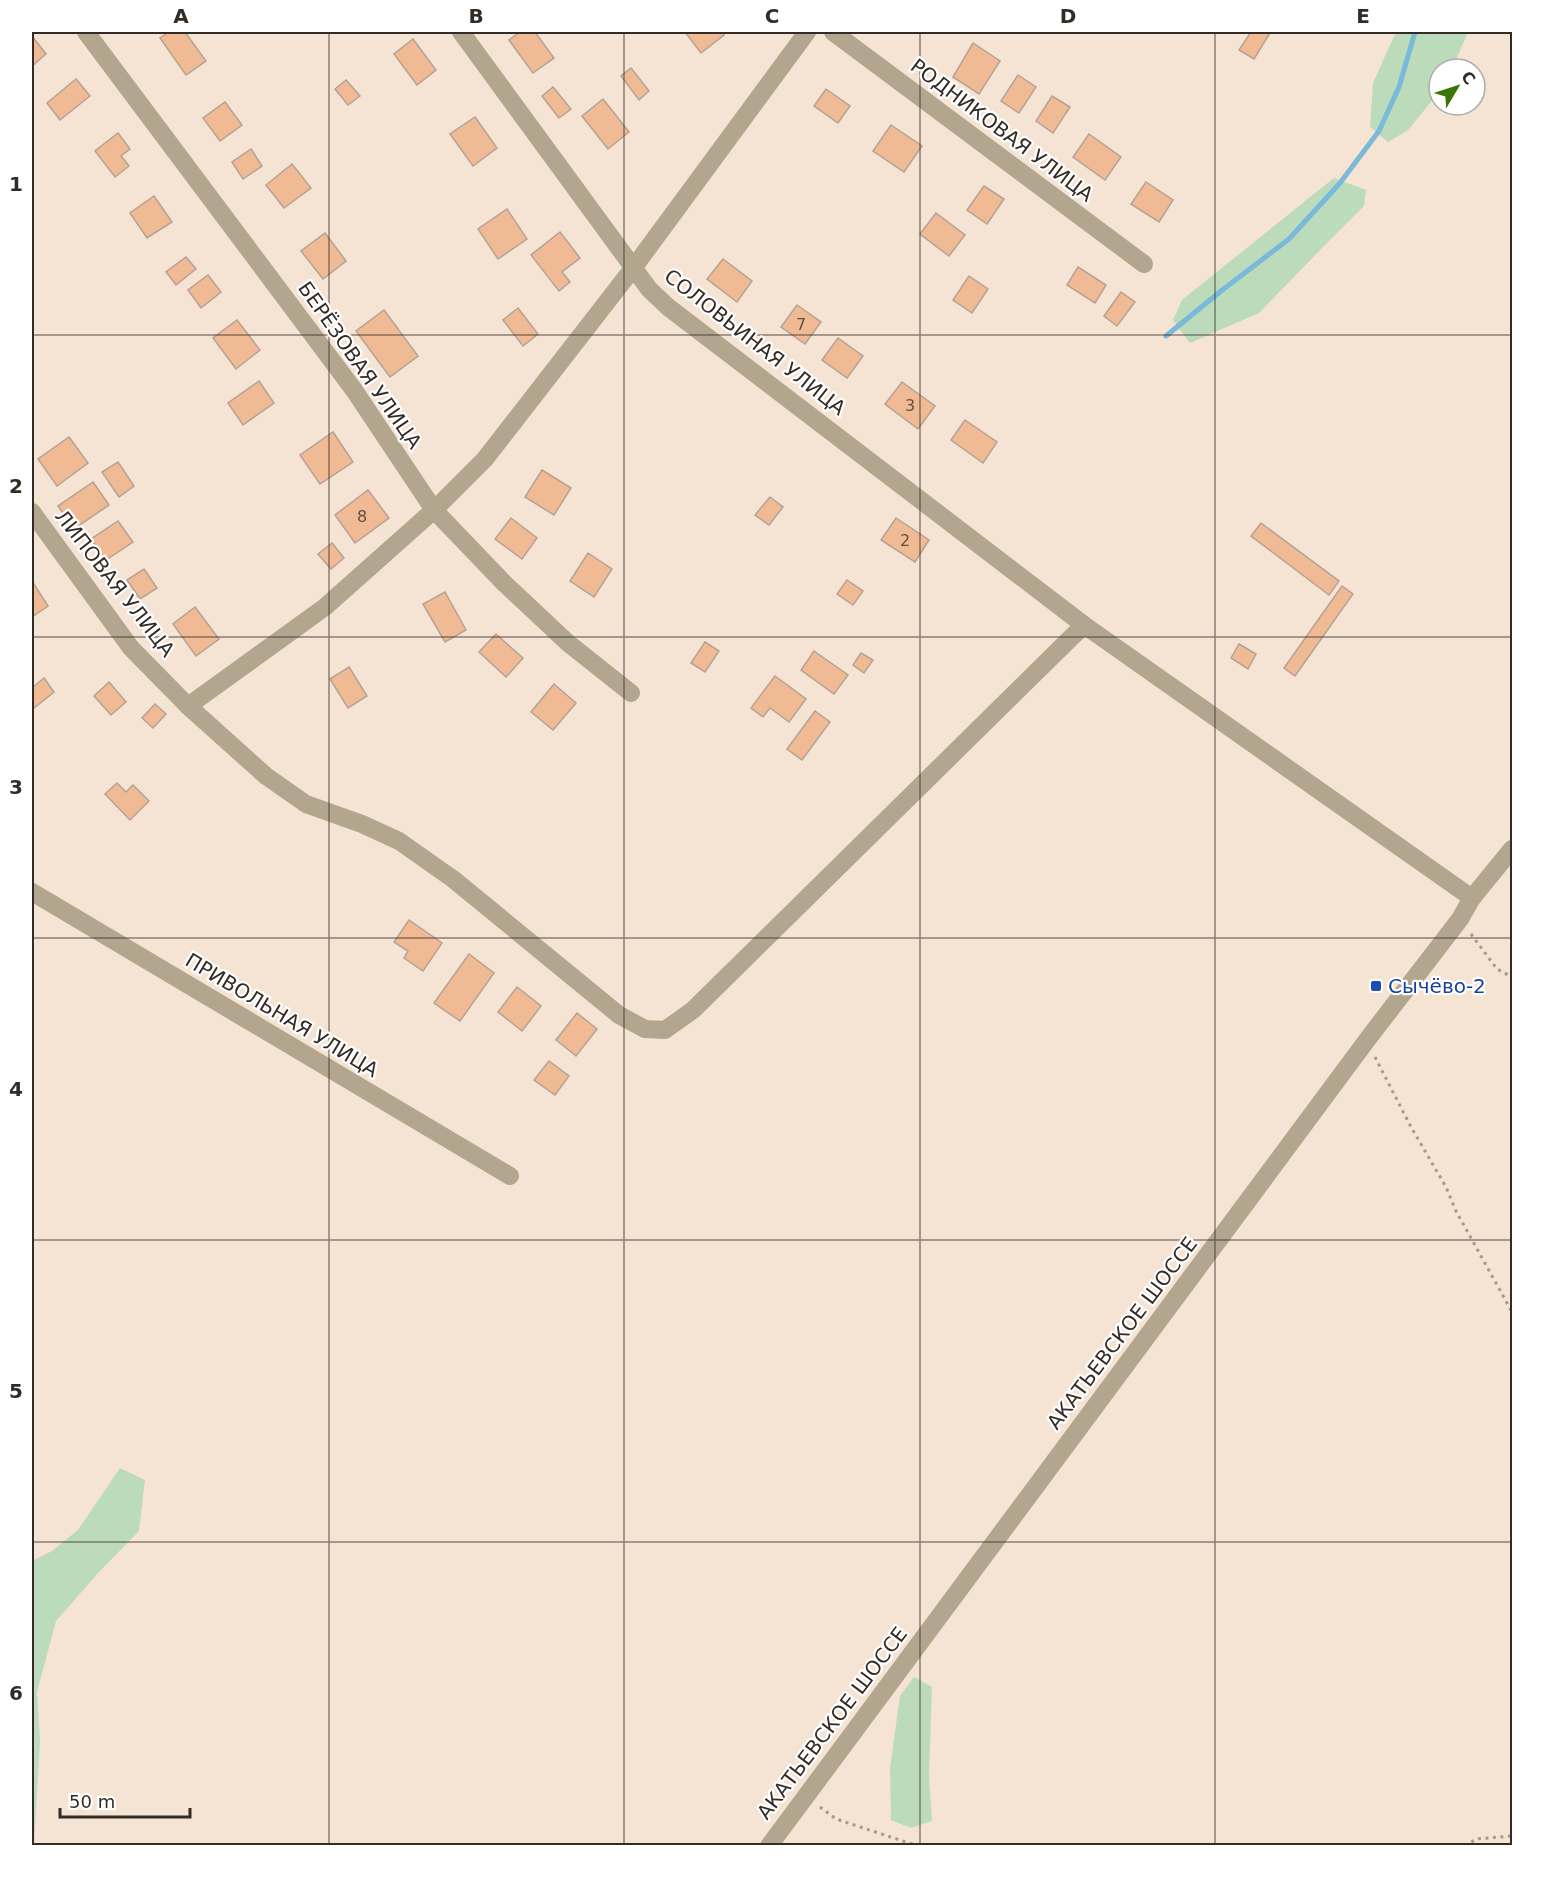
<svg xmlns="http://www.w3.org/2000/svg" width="1544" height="1877" font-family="'DejaVu Sans',sans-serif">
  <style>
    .green { fill: #bcdbbb }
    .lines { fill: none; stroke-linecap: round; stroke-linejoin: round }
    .stream { stroke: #79b9da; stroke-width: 5 }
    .building { fill: #f0bb94; stroke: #b5a295; stroke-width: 1.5 }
    .path { stroke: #a7998d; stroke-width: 3; stroke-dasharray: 3 4.5; stroke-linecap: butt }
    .minor { stroke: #b2a78e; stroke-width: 18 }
    .grid { fill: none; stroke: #332c26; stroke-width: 1.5; stroke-opacity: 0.55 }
    .transit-dot { fill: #1a4fb4; stroke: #fff; stroke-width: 2 }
    .labels { text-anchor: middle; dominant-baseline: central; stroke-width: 4.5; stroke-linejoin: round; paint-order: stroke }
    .number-label { font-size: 16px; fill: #625042 }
    .street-label { font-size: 20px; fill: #332c26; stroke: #fff }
    .transit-label { font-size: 20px; fill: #164399; stroke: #fff; text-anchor: start }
    .neatline { fill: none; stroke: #332c26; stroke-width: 2 }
    .grid-label { font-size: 20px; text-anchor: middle; font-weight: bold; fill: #332c26 }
  </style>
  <rect width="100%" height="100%" fill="#f5e3d3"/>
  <g class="green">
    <polygon points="1396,32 1468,32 1452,69 1439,69 1439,92 1408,130 1388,142 1370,127 1373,83"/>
    <polygon points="1334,178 1366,190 1364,206 1321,249 1259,313 1190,343 1173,320 1182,300"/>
    <polygon points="120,1468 145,1480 139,1531 98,1573 56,1621 37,1692 40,1741 34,1845 32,1845 32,1561 52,1551 78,1530"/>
    <polygon points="914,1677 932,1687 929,1776 932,1821 911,1828 891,1820 890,1768 900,1696"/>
  </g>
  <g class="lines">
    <polyline class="stream" points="1166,336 1221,291 1289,239 1340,183 1379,131 1399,87 1415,32"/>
  </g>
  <g class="building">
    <polygon points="169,32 185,32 206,61 186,75 160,38"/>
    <polygon points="520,32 535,32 554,58 533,73 509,40"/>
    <polygon points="685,32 722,32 724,35 701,53"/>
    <polygon points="1251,32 1270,33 1254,59 1239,50"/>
    <polygon points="32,36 46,54 32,66"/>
    <polygon points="413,39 436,70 417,85 394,54"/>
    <polygon points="973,43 1000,61 979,94 953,77"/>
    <polygon points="631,68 649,91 639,100 621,76"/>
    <polygon points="1018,75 1036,87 1019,113 1001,101"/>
    <polygon points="76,79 90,96 60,120 47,103"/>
    <polygon points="346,80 360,96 348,105 335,89"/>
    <polygon points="553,87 571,109 559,118 542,96"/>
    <polygon points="826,89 850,106 838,123 814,106"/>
    <polygon points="1052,96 1070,107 1053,133 1036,121"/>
    <polygon points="603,99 629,132 608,149 582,116"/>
    <polygon points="225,102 242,125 220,141 203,118"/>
    <polygon points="475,117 497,148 473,166 450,134"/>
    <polygon points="891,125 922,146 904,172 873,151"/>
    <polygon points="118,133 130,149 121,156 129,166 115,177 95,151"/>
    <polygon points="1089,134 1121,157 1105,180 1073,157"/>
    <polygon points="251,149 262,166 243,179 232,162"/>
    <polygon points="292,164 311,188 284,208 266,185"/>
    <polygon points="1146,182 1173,200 1159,222 1131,204"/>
    <polygon points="984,186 1004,199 987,224 967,210"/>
    <polygon points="154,196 172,222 147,238 130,213"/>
    <polygon points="507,209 527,239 498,259 478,229"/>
    <polygon points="936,213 965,235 949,256 920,234"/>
    <polygon points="560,232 580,258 562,272 570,282 559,291 531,255"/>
    <polygon points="325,233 346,261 323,279 301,251"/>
    <polygon points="186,257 196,269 176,285 166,272"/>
    <polygon points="723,259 752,281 737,302 707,279"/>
    <polygon points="1078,267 1106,285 1095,303 1067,285"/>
    <polygon points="208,275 221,292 201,308 188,290"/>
    <polygon points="969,276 988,289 972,313 953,300"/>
    <polygon points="1121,292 1135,302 1117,326 1104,316"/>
    <polygon points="797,305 821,322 805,344 781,327"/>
    <polygon points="518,308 538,334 523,346 503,320"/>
    <polygon points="384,310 418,356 390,377 356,331"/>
    <polygon points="237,320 260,350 236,369 213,338"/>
    <polygon points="838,338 863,356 847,378 822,360"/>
    <polygon points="259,381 274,403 243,425 228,403"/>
    <polygon points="902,382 935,406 918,429 885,404"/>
    <polygon points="965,420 997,442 983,463 951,440"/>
    <polygon points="333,432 353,462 320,484 300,455"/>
    <polygon points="69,437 88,463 57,486 38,459"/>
    <polygon points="118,462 134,486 119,497 102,472"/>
    <polygon points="542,470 571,488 554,515 525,497"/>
    <polygon points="93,482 109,505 74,529 58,506"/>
    <polygon points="368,490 389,518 355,543 335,515"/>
    <polygon points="770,497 783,507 769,525 755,515"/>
    <polygon points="511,518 537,538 522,559 495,539"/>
    <polygon points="896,518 929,540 915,562 881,540"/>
    <polygon points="118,521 133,542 106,560 91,539"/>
    <polygon points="1261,523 1339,581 1329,595 1251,536"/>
    <polygon points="332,543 344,558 331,569 318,554"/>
    <polygon points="588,553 612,569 594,597 570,581"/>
    <polygon points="144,569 157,588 140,599 127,580"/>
    <polygon points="847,580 863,591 853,605 837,594"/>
    <polygon points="32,581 48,606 32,617"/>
    <polygon points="1342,586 1353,594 1295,676 1284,668"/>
    <polygon points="445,592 466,630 445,642 423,604"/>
    <polygon points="195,607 219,639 196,656 173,624"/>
    <polygon points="496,634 523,658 506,677 479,652"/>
    <polygon points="705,642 719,651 705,672 691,663"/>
    <polygon points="1239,644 1256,654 1248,669 1231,658"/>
    <polygon points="814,651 848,675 834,694 801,670"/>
    <polygon points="861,653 873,660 864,673 853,665"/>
    <polygon points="349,667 367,696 348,708 330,679"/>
    <polygon points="775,676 806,699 789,722 770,708 763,717 751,708"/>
    <polygon points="44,678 54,692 34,708 32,706 32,688"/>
    <polygon points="109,682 126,702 111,715 94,696"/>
    <polygon points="554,684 576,703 553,730 531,712"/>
    <polygon points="155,704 166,714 153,728 142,718"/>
    <polygon points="815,711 830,722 802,760 787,749"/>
    <polygon points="117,783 126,792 133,785 149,801 130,820 105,794"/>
    <polygon points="409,920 442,943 423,971 404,958 408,951 394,942"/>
    <polygon points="469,954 494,973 460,1021 434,1003"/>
    <polygon points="517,987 541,1006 522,1031 498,1012"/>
    <polygon points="577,1013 597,1029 576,1056 556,1040"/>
    <polygon points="549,1061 569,1076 555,1095 534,1080"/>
  </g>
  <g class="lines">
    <g class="path">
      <polyline points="1471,934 1497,969 1512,977"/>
      <polyline points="1375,1057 1411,1127 1446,1187 1456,1211 1512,1312"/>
      <polyline points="820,1807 836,1819 918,1846"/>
      <polyline points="1465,1846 1476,1839 1512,1836"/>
    </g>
    <g class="minor">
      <polyline points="86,32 354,390 434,510 504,583 568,643 631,693"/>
      <polyline points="461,32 649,289 668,307 1084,625 1472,898"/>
      <polyline points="833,32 1144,264"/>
      <polyline points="32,512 131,648 188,706 266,776 306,804 362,824 399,841 453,879 619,1015 645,1029 665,1030 693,1010 1084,625"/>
      <polyline points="188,706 325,607 434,510 485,459 634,267 807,32"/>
      <polyline points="32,892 510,1176"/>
      <polyline points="769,1846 1367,1040 1460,919 1472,898 1512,849"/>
    </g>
  </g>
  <path class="grid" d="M329,32v1814M624,32v1814M920,32v1814M1215,32v1814M32,335h1480M32,637h1480M32,938h1480M32,1240h1480M32,1542h1480"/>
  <rect class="transit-dot" x="1370" y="980" width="12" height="12" rx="3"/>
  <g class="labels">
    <g class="number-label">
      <text x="801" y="324">7</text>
      <text x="910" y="405">3</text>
      <text x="362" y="516">8</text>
      <text x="905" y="540">2</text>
    </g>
    <g class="street-label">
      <text transform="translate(1002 130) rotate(37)">РОДНИКОВАЯ УЛИЦА</text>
      <text transform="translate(755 342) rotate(38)">СОЛОВЬИНАЯ УЛИЦА</text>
      <text transform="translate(360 365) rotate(55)">БЕРЁЗОВАЯ УЛИЦА</text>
      <text transform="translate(115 583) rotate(52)">ЛИПОВАЯ УЛИЦА</text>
      <text transform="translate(282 1015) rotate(31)">ПРИВОЛЬНАЯ УЛИЦА</text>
      <text transform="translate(1122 1333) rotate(-53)">АКАТЬЕВСКОЕ ШОССЕ</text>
      <text transform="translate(832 1723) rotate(-53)">АКАТЬЕВСКОЕ ШОССЕ</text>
    </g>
    <g class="transit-label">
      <text x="1388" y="986">Сычёво-2</text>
    </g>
  </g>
  <rect width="1544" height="1877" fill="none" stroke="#ffffff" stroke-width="66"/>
  <g transform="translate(1457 87) rotate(51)"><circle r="28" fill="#ffffff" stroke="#adaba8" stroke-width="1.5"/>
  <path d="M0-4.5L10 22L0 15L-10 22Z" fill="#3c7507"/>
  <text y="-9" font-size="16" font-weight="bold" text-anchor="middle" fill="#332c26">С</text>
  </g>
  <path d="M60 1808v9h130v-9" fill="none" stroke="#332c26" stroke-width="3"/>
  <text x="69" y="1808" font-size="18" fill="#332c26" stroke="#ffffff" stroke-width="4.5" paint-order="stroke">50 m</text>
  <rect x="33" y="33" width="1478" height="1811" class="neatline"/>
  <g class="grid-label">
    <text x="181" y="23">A</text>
    <text x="476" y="23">B</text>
    <text x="772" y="23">C</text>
    <text x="1068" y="23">D</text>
    <text x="1363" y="23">E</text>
    <text x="16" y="191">1</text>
    <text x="16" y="493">2</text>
    <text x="16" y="794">3</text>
    <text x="16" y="1096">4</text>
    <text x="16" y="1398">5</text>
    <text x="16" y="1700">6</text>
  </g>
</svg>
